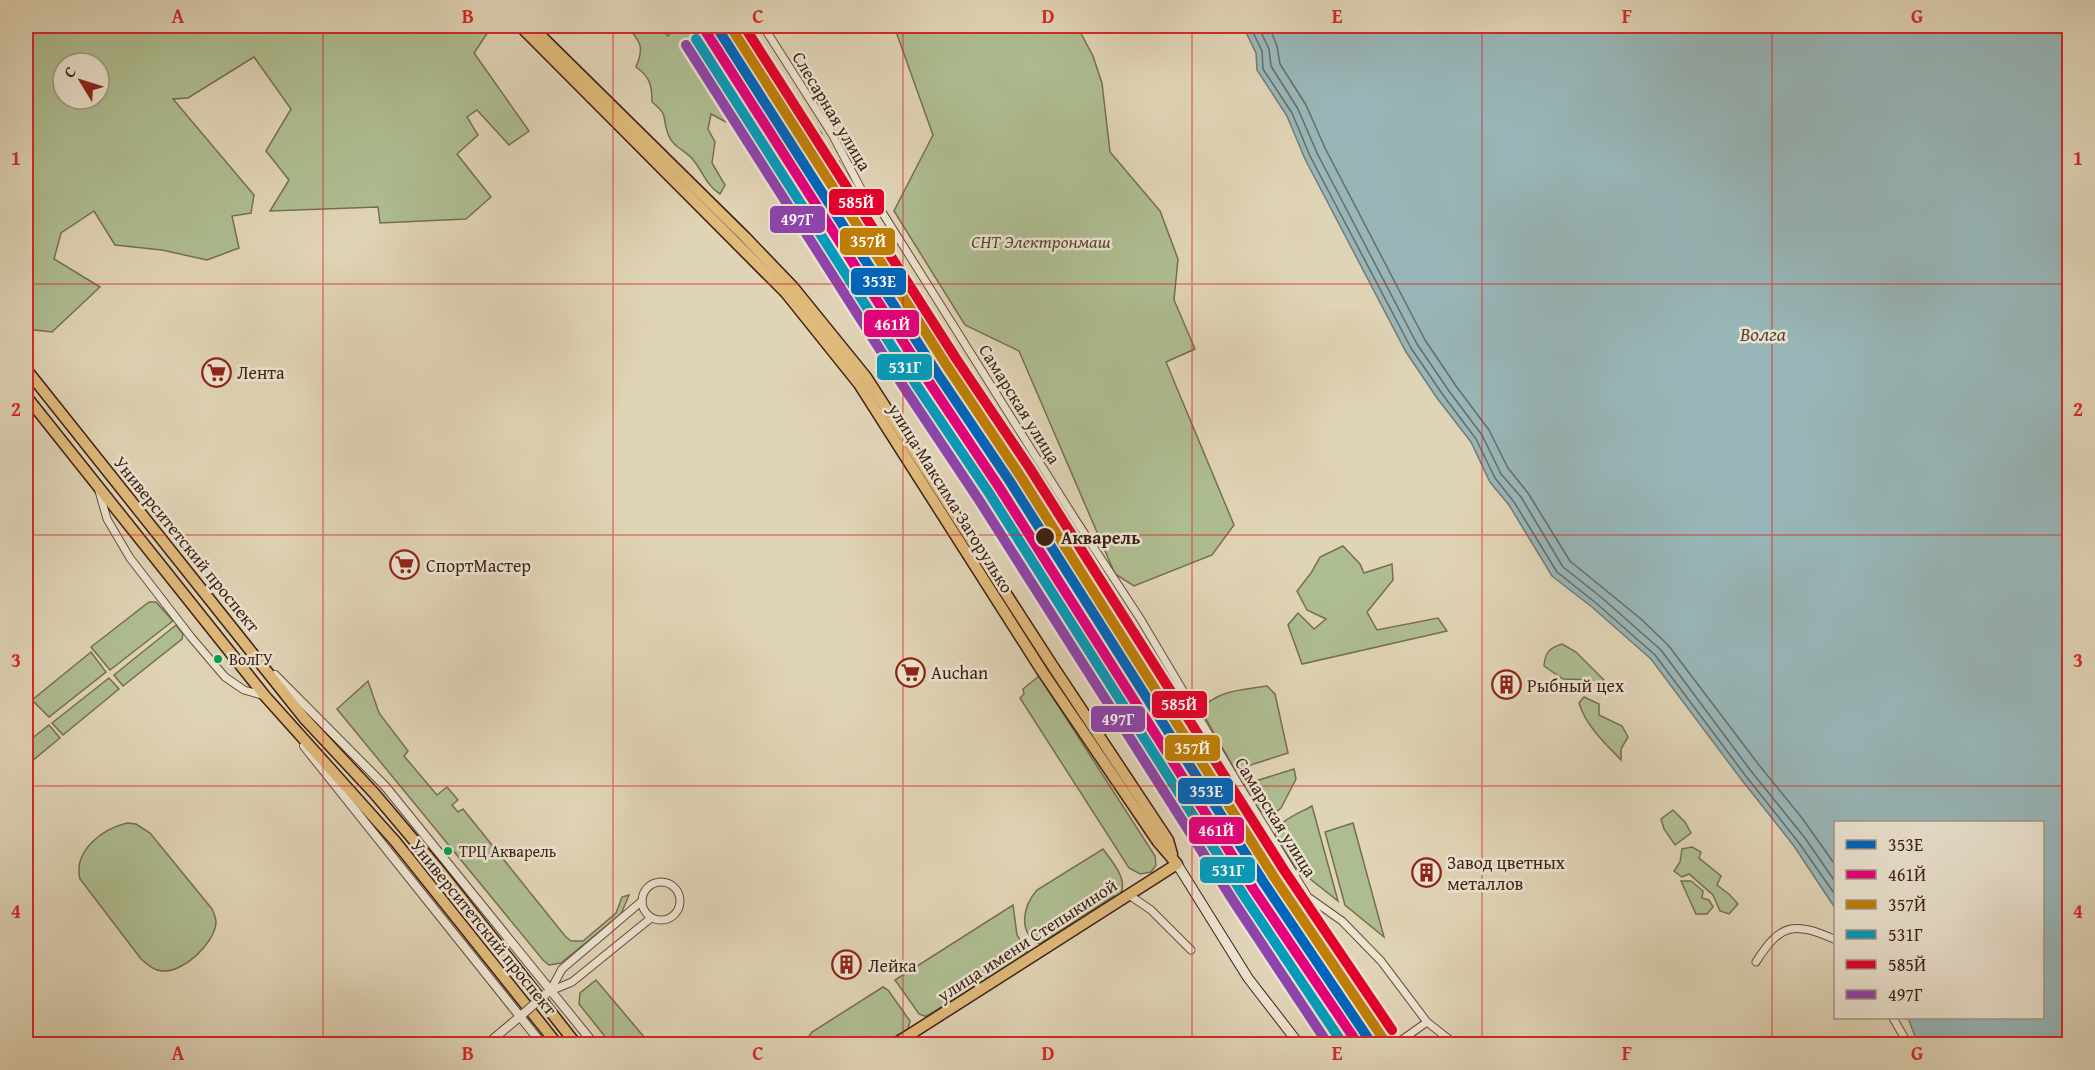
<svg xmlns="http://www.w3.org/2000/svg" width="2095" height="1070" font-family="'Gentium Book Plus',serif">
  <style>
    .green { fill: #aebd91; stroke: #766e52; stroke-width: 1.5; fill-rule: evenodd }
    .water { fill: #98b6b8; stroke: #747a76; stroke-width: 1.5 }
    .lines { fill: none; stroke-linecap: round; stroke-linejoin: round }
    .shore { stroke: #6a6a66; stroke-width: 1.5 }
    .minor-casing { stroke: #664c3c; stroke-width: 9 }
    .tertiary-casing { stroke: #664c3c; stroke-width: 10 }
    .secondary-casing { stroke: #3d1f14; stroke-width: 11 }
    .primary-casing { stroke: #3d1f14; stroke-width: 13 }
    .trunk-casing { stroke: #3d1f14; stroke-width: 13 }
    .minor { stroke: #ebe3d0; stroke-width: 7 }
    .tertiary { stroke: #ebe3d0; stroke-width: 8 }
    .secondary { stroke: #ebe3d0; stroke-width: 9 }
    .primary { stroke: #e0ba7b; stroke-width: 10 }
    .trunk { stroke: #e0ba7b; stroke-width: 10 }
    .tertiary-bridge-casing { stroke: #664c3c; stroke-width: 10; stroke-linecap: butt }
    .tertiary-bridge { stroke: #ebe3d0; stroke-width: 8 }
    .rail-1-casing { stroke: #ebe3d0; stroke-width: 15 }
    .rail-2-casing { stroke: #ebe3d0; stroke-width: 15 }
    .rail-3-casing { stroke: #ebe3d0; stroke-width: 15 }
    .rail-4-casing { stroke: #ebe3d0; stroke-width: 15 }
    .rail-5-casing { stroke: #ebe3d0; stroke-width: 15 }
    .rail-6-casing { stroke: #ebe3d0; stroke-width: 15 }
    .rail-1 { stroke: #0065bd; stroke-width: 10 }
    .rail-2 { stroke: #e5007d; stroke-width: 10 }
    .rail-3 { stroke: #bf7e06; stroke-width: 10 }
    .rail-4 { stroke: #069bbb; stroke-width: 10 }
    .rail-5 { stroke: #e4002b; stroke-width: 10 }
    .rail-6 { stroke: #8e44ad; stroke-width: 10 }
    .grid { fill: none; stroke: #d62828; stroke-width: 1.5; stroke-opacity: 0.55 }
    .stop-dot { fill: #3d1f14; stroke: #ebe3d0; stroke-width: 2 }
    .bus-dot { fill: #039f4e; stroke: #ebe3d0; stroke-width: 2 }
    .labels { text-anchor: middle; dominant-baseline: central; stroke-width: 5; stroke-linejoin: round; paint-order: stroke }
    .bus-label { font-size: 16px; fill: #3d1f14; stroke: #ebe3d0; text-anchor: start }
    .street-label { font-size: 18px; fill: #3d1f14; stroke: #ebe3d0 }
    .park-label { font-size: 18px; font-style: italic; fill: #594633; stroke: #ebe3d0 }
    .poi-label { font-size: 18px; fill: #3d1f14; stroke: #ebe3d0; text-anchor: start }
    .stop-label { font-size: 18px; font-weight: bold; fill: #3d1f14; stroke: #ebe3d0; text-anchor: start }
    .water-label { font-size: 20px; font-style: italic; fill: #54453d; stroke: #ebe3d0 }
    .line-badge { stroke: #ebe3d0; stroke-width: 2 }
    .badge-label { font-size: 16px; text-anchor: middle; font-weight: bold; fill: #fff }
    .neatline { fill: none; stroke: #d62828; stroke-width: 2 }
    .grid-label { font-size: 20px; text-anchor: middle; font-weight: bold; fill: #d62828 }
  </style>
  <rect width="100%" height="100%" fill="#e0d4b6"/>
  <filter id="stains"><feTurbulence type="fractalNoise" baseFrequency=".00333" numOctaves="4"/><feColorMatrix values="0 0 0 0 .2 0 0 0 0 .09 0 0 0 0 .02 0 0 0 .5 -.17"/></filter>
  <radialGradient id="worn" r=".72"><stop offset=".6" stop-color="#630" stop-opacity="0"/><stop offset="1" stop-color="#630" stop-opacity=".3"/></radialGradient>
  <g class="green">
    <path d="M26,26h466l-18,27 55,78 -20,14 -32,-35 -10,7 11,18 -21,19 34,43 -25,22 -86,4 -2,-16 -108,4 19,-31 -23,-29 25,-42 -37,-52 -66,41 -15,1 81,96 -3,18 -19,3 7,32 -32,12 -45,-10 -47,-5 -21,-34 -33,22 -7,26 46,28 -48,45 -26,-3zM63,63h36v36h-36z"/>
    <path d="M627,26h29l12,10 7,-9 19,4 36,51 7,29 -11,11 -15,-8 -3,15 7,13 -3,21 13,22 -5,9c-13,-8 -17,-22 -26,-33 -8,-11 -21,-13 -26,-27 -7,-19 2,-17 -16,-32 0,-17 -2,-25 -16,-35 9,-21 4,-25 -9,-41z"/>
    <polygon points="735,26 738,26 757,46 782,86 794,94 811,121 822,134 818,143 811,141 799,131 793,116 786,109 781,95 764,78 761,65 751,55"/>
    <polygon points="894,26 1077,26 1093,56 1102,83 1110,152 1160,211 1178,259 1174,300 1195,349 1166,362 1234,525 1212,555 1134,586 1115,574 1019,351 965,325 894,211 933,135"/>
    <path d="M831,159l8,2c7,16 30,36 32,52l-6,6 -7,-5 -2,-12 -12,-1 -5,-10 4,-10 -8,-9z"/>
    <path d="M888,248c15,9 24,29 27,45l9,7 4,13 -4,6 -9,-9 -6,-15 -14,-18 -12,-22z"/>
    <polygon points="1343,546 1360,564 1364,573 1392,564 1393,580 1367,612 1377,630 1438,618 1447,631 1302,664 1288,625 1298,613 1314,629 1326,619 1307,610 1297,591 1311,573 1320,557"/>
    <polygon points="149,602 156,602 173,621 110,670 91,647"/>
    <polygon points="176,625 183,634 182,639 123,686 114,675"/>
    <path d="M1562,644l14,8 28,28 -6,7 -9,-7 -26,-1 -19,-13c1,-13 5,-18 18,-22z"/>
    <polygon points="91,652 106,672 49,717 32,700"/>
    <polygon points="1039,676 1155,856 1156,865 1151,872 1140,874 1129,868 1020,698 1024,694 1023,689"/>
    <polygon points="109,678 119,689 63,735 52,723"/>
    <polygon points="368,681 379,713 408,751 404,756 437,795 447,787 458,800 452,805 458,812 463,809 565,936 571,941 583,941 616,913 622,897 629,895 621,914 561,963 549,965 543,960 337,709"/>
    <path d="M1267,686l8,8 13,59 -53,17 -34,-60c15,-20 42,-20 66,-24z"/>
    <path d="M1584,697l15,7v11l23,11 6,11 -7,12v11c-16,-17 -35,-34 -42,-57z"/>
    <polygon points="49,725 60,738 26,766 26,743"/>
    <polygon points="1294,769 1296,779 1281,808 1275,813 1265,814 1257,807 1243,785"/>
    <path d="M1312,806l26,95 -43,-34 -20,-31c1,-15 25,-23 37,-30z"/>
    <polygon points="1673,810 1685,822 1691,833 1675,845 1664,829 1661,819"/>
    <path d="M127,823l9,1 14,9 62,76c2,4 4,9 4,14 -2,21 -33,50 -54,48 -9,-1 -15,-7 -21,-12l-61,-80c-7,-28 22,-50 47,-56z"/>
    <polygon points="1353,823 1384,937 1345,905 1325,832"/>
    <polygon points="1692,847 1701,852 1699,858 1721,876 1717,885 1730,895 1738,904 1729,914 1720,911 1713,895 1689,874 1682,877 1674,871 1680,862 1682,849"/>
    <path d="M1103,849c10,14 29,34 14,50l-3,-3 -74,48c-23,-11 -17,-38 -3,-54z"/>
    <polygon points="1681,881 1691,881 1703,891 1702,898 1709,900 1713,907 1707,914 1696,914"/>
    <polygon points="1013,905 1017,935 1027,951 1025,955 927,1016 924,1016 919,1014 895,980"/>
    <polygon points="596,980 650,1044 611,1044 579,1004 580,993"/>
    <polygon points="883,987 888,990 910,1021 908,1029 883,1044 809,1044 809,1036 812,1032"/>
  </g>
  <polygon class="water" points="1243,26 2069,26 2069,1044 1918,1044 1908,1018 2042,1018 2042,822 1836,822 1835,908 1794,846 1741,779 1651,659 1592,607 1552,576 1509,505 1490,482 1471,442 1437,398 1406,352 1305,159 1287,116 1257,70 1256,53"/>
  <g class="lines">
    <g class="shore">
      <polyline points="1250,26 1262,51 1263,69 1292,113 1310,156 1411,348 1443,395 1476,439 1495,478 1514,502 1557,572 1596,603 1655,655 1745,775 1799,843 1836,896"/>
      <polyline points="1258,26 1269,49 1271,66 1298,109 1317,153 1417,344 1449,391 1482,435 1501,474 1521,497 1563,567 1601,597 1661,650 1751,771 1805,838 1836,883"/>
      <polyline points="1269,26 1277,46 1280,64 1306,105 1325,148 1425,340 1456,386 1489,430 1508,468 1528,493 1570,561 1641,619 1668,645 1759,765 1802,818 1836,866"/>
    </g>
    <defs>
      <g id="minor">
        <polyline points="763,26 832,134 861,189 882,212 1075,519 1141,620 1236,780 1308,897 1342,921 1381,961 1427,1022 1455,1044"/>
        <polyline points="99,491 107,519 130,558 191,637 225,677 244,690 265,696"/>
        <circle cx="661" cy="901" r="19"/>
        <polyline points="1129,895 1151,910 1191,950"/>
        <path d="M1756,962c25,-40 39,-40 80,-22"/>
        <polyline points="550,991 562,969 642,901"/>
        <polyline points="550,991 572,982 651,918"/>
        <polyline points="1893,1018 1908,1044"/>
        <polyline points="1396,1044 1427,1022"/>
      </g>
      <g id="tertiary">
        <polyline points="275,675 385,786 594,1044"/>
        <polyline points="304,746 542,1044"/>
        <polyline points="487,1044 523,1014"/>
      </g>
      <polyline id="secondary" points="1177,864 1248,978 1299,1044"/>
      <g id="primary">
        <polyline points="520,26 786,293 859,384 1042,671 1158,842 1177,864 895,1044"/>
        <polyline points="531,26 745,237 793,287 866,377 1052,665 1168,840 1172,854"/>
      </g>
      <g id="trunk">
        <polyline points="26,369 304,718 374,793 439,870 576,1044"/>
        <polyline points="26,396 265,696 395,841 557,1044"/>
      </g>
    </defs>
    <use href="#minor" class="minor-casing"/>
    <use href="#tertiary" class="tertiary-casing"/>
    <use href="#secondary" class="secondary-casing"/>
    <use href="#primary" class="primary-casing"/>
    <use href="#trunk" class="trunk-casing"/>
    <use href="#minor" class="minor"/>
    <use href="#tertiary" class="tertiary"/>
    <use href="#secondary" class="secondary"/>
    <use href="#primary" class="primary"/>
    <use href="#trunk" class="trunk"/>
    <defs>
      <polyline id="tertiary-bridge" points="524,1013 546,994"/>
    </defs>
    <use href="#tertiary-bridge" class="tertiary-bridge-casing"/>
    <use href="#tertiary-bridge" class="tertiary-bridge"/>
    <defs>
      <polyline id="rail-1" points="716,26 937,373 1009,480 1264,883 1372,1044"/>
      <polyline id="rail-2" points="706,32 927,379 999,487 1254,890 1358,1044"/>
      <polyline id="rail-3" points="730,26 947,366 1019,474 1274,877 1382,1037"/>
      <polyline id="rail-4" points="696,39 917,386 989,493 1244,896 1343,1044"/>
      <polyline id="rail-5" points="744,26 957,360 1029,467 1284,870 1392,1030"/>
      <polyline id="rail-6" points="686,45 907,392 979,500 1234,902 1328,1044"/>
    </defs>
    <use href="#rail-1" class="rail-1-casing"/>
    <use href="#rail-2" class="rail-2-casing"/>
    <use href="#rail-3" class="rail-3-casing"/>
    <use href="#rail-4" class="rail-4-casing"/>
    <use href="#rail-5" class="rail-5-casing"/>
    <use href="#rail-6" class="rail-6-casing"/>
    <use href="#rail-1" class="rail-1"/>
    <use href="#rail-2" class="rail-2"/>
    <use href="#rail-3" class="rail-3"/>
    <use href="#rail-4" class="rail-4"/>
    <use href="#rail-5" class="rail-5"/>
    <use href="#rail-6" class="rail-6"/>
  </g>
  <path class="grid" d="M323,26v1018M613,26v1018M903,26v1018M1192,26v1018M1482,26v1018M1772,26v1018M26,284h2044M26,535h2044M26,786h2044"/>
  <defs>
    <symbol id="supermarket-ring" viewBox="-11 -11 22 22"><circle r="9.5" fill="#ebe3d0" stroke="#8f2418" stroke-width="1.5"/><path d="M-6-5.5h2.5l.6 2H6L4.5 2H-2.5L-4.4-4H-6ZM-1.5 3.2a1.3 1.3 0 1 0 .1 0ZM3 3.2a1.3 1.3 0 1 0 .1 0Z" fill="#8f2418"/></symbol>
    <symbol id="building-ring" viewBox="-11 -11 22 22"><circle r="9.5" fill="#ebe3d0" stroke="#8f2418" stroke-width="1.5"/><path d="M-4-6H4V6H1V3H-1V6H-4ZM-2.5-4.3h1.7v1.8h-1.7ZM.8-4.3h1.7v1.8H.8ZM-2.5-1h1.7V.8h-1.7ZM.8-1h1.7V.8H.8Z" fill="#8f2418"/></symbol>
  </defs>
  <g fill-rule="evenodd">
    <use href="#supermarket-ring" x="200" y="356" width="33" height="33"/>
    <use href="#supermarket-ring" x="388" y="548" width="33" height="33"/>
    <use href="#supermarket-ring" x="894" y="656" width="33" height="33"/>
    <use href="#building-ring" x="1490" y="668" width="33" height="33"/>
    <use href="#building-ring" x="1410" y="856" width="33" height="33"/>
    <use href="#building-ring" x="830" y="948" width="33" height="33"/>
  </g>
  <circle class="stop-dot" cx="1045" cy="537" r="10"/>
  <g class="bus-dot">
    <circle cx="218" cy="659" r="5"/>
    <circle cx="448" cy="851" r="5"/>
  </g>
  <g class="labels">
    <g class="bus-label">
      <text x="229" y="659">ВолГУ</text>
      <text x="459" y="851">ТРЦ Акварель</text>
    </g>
    <g class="street-label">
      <text transform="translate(832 111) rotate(59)">Слесарная улица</text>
      <text transform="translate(1020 404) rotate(58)">Самарская улица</text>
      <text transform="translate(951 498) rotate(58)">улица Максима Загорулько</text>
      <text transform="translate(187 544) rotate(51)">Университетский проспект</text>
      <text transform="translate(1276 817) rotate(58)">Самарская улица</text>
      <text transform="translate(484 927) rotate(51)">Университетский проспект</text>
      <text transform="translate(1027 940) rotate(-33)">улица имени Степыкиной</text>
    </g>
    <g class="park-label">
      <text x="1041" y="241">СНТ Электронмаш</text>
    </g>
    <g class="poi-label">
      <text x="237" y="372">Лента</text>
      <text x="426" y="565">СпортМастер</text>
      <text x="931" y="672">Auchan</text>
      <text x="1527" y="685">Рыбный цех</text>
      <text x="1447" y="862">Завод цветных<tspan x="1447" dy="21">металлов</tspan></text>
      <text x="868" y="965">Лейка</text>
    </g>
    <g class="stop-label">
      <text x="1061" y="537">Акварель</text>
    </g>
    <g class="water-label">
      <text x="1763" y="333">Волга</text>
    </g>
  </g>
  <g class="line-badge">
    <rect x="828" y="188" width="57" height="28" rx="6" fill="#e4002b"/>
    <rect x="769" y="205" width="57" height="29" rx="6" fill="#8e44ad"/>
    <rect x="839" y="227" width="57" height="29" rx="6" fill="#bf7e06"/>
    <rect x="850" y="267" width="57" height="29" rx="6" fill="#0065bd"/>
    <rect x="863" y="309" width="57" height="29" rx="6" fill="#e5007d"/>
    <rect x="876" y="353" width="57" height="28" rx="6" fill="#069bbb"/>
    <rect x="1151" y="690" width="57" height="29" rx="6" fill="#e4002b"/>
    <rect x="1090" y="705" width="56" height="28" rx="6" fill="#8e44ad"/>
    <rect x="1164" y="734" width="57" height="28" rx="6" fill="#bf7e06"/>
    <rect x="1177" y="777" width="57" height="28" rx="6" fill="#0065bd"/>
    <rect x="1188" y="816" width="57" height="29" rx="6" fill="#e5007d"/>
    <rect x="1199" y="856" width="57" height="28" rx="6" fill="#069bbb"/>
  </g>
  <g class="badge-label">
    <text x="856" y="208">585Й</text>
    <text x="797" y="225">497Г</text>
    <text x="868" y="247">357Й</text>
    <text x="879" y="287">353Е</text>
    <text x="892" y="330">461Й</text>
    <text x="905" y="373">531Г</text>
    <text x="1179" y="710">585Й</text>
    <text x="1118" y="725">497Г</text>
    <text x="1192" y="754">357Й</text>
    <text x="1206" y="797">353Е</text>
    <text x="1216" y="836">461Й</text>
    <text x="1228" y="876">531Г</text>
  </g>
  <rect width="2095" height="1070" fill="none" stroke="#e0d4b6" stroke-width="66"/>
  <rect x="1834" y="821" width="210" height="198" fill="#ebe3d0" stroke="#a59585" stroke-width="1.5"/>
  <rect x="1846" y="840" width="30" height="9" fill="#0065bd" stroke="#a59585" stroke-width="1.5"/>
  <text x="1888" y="851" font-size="18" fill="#3d1f14">353Е</text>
  <rect x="1846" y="870" width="30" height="9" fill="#e5007d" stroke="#a59585" stroke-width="1.5"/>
  <text x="1888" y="881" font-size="18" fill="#3d1f14">461Й</text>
  <rect x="1846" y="900" width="30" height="9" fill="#bf7e06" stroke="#a59585" stroke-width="1.5"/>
  <text x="1888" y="911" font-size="18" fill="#3d1f14">357Й</text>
  <rect x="1846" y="930" width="30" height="9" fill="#069bbb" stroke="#a59585" stroke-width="1.5"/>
  <text x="1888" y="941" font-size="18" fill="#3d1f14">531Г</text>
  <rect x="1846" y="960" width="30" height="9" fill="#e4002b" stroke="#a59585" stroke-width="1.5"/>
  <text x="1888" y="971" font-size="18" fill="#3d1f14">585Й</text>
  <rect x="1846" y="990" width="30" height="9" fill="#8e44ad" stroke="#a59585" stroke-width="1.5"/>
  <text x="1888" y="1001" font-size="18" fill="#3d1f14">497Г</text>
  <g transform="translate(81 81) rotate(308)"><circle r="28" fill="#ebe3d0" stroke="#a59585" stroke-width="1.5"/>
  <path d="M0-4.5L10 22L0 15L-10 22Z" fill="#8f2418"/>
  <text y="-9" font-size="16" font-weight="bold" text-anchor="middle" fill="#3d1f14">С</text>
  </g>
  <rect x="33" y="33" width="2029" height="1004" class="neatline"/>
  <g class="grid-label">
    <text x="178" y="23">A</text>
    <text x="468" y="23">B</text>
    <text x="758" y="23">C</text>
    <text x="1048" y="23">D</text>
    <text x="1337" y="23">E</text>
    <text x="1627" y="23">F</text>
    <text x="1917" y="23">G</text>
    <text x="16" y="165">1</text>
    <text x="2078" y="165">1</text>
    <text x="16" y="416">2</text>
    <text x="2078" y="416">2</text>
    <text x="16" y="667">3</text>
    <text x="2078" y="667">3</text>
    <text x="16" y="918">4</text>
    <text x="2078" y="918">4</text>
    <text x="178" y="1060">A</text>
    <text x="468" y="1060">B</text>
    <text x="758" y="1060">C</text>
    <text x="1048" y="1060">D</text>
    <text x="1337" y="1060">E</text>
    <text x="1627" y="1060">F</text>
    <text x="1917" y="1060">G</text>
  </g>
  <rect width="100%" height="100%" filter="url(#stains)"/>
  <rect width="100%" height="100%" fill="url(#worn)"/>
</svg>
